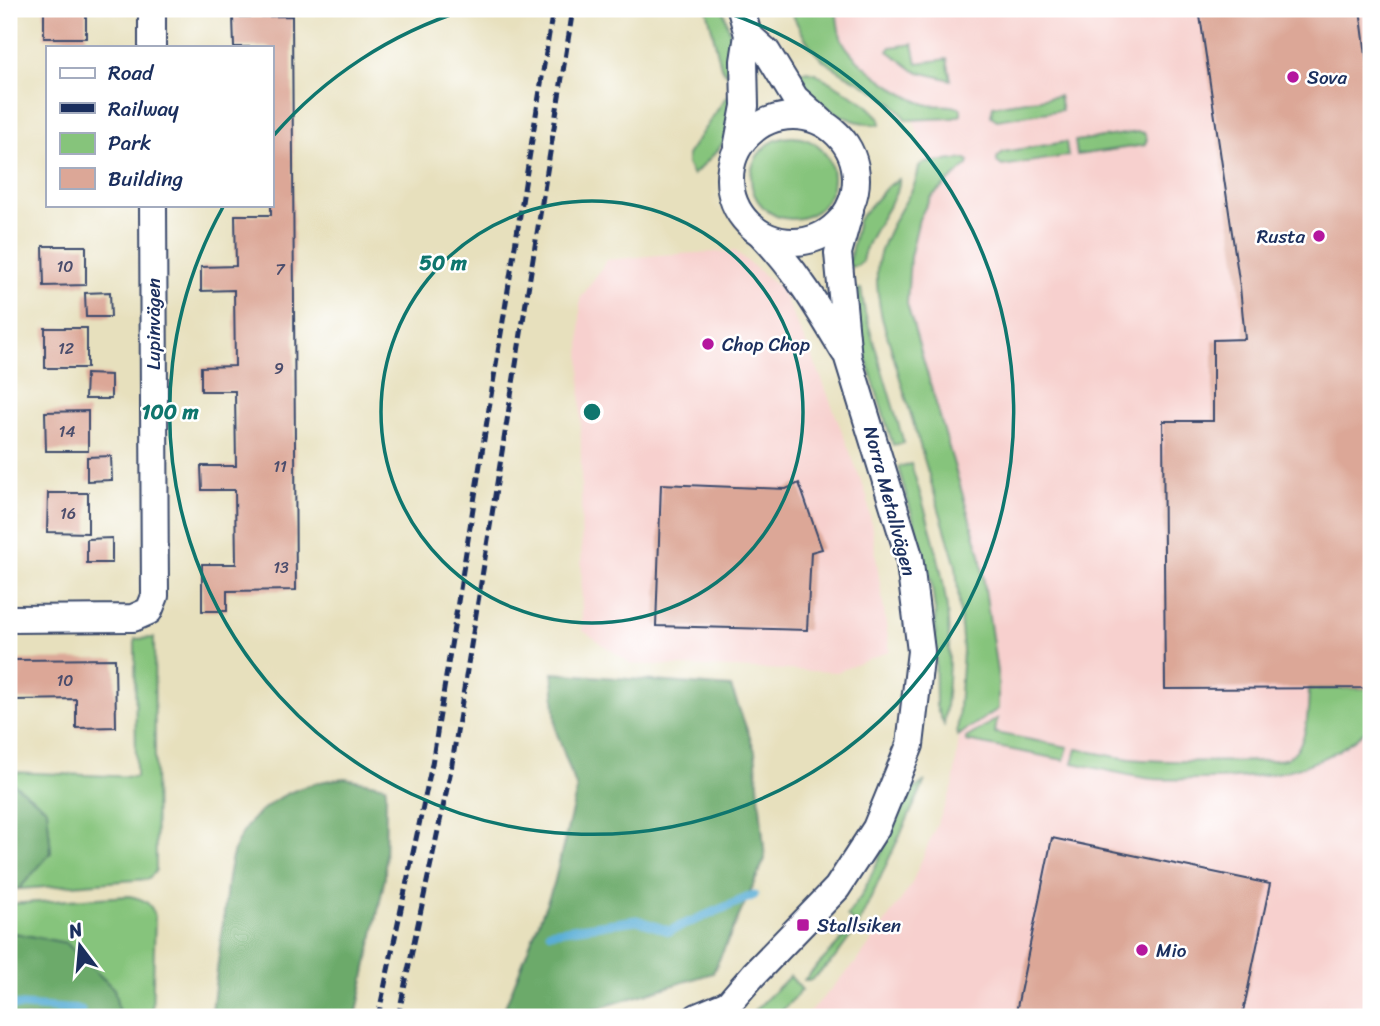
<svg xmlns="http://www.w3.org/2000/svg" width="1380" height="1026" font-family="Sriracha,sans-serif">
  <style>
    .built { fill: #f7d0ce }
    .green { fill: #86c47b; stroke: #507a6c; stroke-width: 2 }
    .forest { fill: #6caa6b; stroke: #446c64; stroke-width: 2 }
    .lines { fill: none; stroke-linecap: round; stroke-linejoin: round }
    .stream { stroke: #5aaed6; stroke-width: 9 }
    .building { fill: #dca797 }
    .street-casing { stroke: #3a4a6c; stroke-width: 30 }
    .street { stroke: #fff; stroke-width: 26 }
    .rail { stroke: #1b2f5e; stroke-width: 5; stroke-dasharray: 10 5; stroke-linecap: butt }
    .ring { fill: none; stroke: #0f766e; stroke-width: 3.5 }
    .poi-dot { fill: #b5179e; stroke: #fff; stroke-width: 2.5 }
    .labels { text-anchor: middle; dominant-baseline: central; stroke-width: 5; stroke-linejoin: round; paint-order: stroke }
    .number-label { font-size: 16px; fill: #4b4d6c }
    .poi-label { font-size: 19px; fill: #1b2f5e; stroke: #fff; text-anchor: start }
    .street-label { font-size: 19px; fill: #1b2f5e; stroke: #fff }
    .centre { fill: #0f766e; stroke: #fff; stroke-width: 3.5 }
    .ring-label { font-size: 21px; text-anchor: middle; font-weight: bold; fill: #0f766e; stroke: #fff; stroke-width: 5; stroke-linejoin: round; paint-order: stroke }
  </style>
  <rect width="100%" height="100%" fill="#fff"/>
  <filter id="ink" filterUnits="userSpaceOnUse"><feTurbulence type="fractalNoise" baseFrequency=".0143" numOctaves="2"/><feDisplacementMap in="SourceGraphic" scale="14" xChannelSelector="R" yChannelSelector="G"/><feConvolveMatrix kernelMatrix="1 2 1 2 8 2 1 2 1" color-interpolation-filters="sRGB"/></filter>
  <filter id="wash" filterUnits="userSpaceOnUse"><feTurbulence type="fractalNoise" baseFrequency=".00686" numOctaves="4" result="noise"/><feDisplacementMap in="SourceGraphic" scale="28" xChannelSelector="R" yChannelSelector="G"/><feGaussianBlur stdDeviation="1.57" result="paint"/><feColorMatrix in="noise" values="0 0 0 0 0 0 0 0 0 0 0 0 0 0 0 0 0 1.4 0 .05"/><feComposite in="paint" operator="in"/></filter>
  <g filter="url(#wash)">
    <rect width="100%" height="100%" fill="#e7e0bd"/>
    <g class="built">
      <polygon points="820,9 1371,9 1371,1017 805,1017 859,959 910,887 953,787 970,647 954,534 885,302 929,170 909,105 847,62"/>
      <polygon points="735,251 781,289 819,372 867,496 890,651 837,672 631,664 582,630 580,299 607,260 659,255"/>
    </g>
    <g class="green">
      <polygon points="707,9 723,9 734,46 736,68 727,74 721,67"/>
      <path d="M790,9h46c2,12 2,26 9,36 14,21 60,54 84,60 10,2 22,-2 32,4v6l-8,3 -47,2c-17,-30 -58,-39 -84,-61 -14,-12 -24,-33 -32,-50z"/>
      <polygon points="913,44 917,63 947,59 951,80 915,71 888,51 891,47"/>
      <path d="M806,71l9,2 50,30 14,14 1,8c-38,-2 -63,-20 -85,-51z"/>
      <polygon points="739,91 727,136 718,150 693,175 687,164 687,155 726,97"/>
      <polygon points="1059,96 1062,110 997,120 991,116 993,106"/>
      <polygon points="1138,132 1144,133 1147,139 1145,145 1077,155 1075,141"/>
      <circle cx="792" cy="178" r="41"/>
      <polygon points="1066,142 1068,156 1002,166 997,162 997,158 1003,152"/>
      <path d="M966,159l3,2 -1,4 -38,33 -11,21 -9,38 -3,47 73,250 18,125v30l-41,27 6,-85 -7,-85 -74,-248c-9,-44 -8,-62 15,-102 9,-17 20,-29 22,-50l4,-3z"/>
      <path d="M899,179c3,16 -34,56 -37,83l-5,4 -9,1 10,-47 29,-33z"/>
      <polygon points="861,289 865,313 904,443 893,445 866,358 850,290"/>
      <path d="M911,464c13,43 28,87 34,131 7,42 4,88 -1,130l-8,-19 -1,-96 -4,-30 -33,-113z"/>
      <polygon points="154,638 156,871 148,879 19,889 51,852 47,809 9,780 9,772 136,777 135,639"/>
      <path d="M1371,688v37c-46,46 -107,54 -169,54 -16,0 -33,1 -49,0 -26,-3 -54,-11 -80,-16l4,-14c18,3 35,8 53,10 19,2 146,5 157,-1 22,-12 21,-48 22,-69z"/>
      <polygon points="997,719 995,733 1068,747 1064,760 966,741 966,738"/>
      <polygon points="925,781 857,928 834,959 811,980 804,980 856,925 847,916 862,895 909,793"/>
      <path d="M129,896c14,3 21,5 26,20l-3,101h-32l-6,-28 -48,-46 -57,-11v-28z"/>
      <polygon points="790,976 802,990 776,1017 748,1017"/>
    </g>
    <g class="forest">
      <polygon points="553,673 731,687 755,751 765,859 713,973 570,1017 501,1017 554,884 577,789 556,731"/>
      <path d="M345,778l41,8 -1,91 -29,140h-142l-2,-6c4,-32 8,-64 12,-97 2,-17 3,-36 7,-53 12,-53 64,-78 114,-83z"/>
      <polygon points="9,780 47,809 51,853 19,889 9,889"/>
      <polygon points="9,932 66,943 114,989 120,1017 9,1017"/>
    </g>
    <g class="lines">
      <g class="stream">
        <polyline points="550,932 637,920 669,931 754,895"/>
        <polyline points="9,1005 81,1010"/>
      </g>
    </g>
    <g id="blocks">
      <g class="building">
        <rect x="44" y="9" width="42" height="29"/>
        <polygon points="1199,9 1360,9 1371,94 1371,688 1165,689 1163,421 1213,421 1213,340 1245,339 1240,287"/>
        <polygon points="292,16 296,590 227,591 227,611 202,611 202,564 236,564 235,490 202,490 201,466 236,466 235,391 201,391 201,367 235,366 234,290 201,291 201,267 236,266 235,215 271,215 271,47 234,47 233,17"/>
        <polygon points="43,246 86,246 86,285 44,286"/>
        <polygon points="110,292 111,317 86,317 85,293"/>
        <rect x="45" y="328" width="42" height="40"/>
        <polygon points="86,374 111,375 111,399 85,399"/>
        <polygon points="88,411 88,451 46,451 45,412"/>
        <polygon points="111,456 112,480 87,481 87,457"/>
        <polygon points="799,483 822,549 811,552 807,630 656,626 661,484 786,489"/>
        <polygon points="48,493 88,493 88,533 47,532"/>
        <polygon points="112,538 112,563 87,563 87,539"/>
        <polygon points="115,659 116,727 76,728 76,699 14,700 14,660"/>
        <polygon points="1052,838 1270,884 1242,1017 1015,1017"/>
      </g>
    </g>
  </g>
  <g filter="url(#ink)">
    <use href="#blocks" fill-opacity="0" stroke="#3a4a6c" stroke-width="2"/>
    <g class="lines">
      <defs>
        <g id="street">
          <polyline points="152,9 152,47"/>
          <polyline points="748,35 767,52 795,98 821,121"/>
          <circle cx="793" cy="179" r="63"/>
          <polyline points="737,148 745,106 744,61 748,35 741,9"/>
          <path d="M762,235c34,35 57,74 82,116"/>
          <polyline points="9,619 133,618 149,611 155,596 153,205"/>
          <polyline points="697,1017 728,1004"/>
          <polyline points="721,1017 728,1004 754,974 837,888 876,828 910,745 921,651 909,556 848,358 838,253 850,210"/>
        </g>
      </defs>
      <use href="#street" class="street-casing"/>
      <use href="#street" class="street"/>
      <g class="rail">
        <polyline points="378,1017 432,764 553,9"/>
        <polyline points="398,1017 451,770 573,9"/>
      </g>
    </g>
  </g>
  <g class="ring">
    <circle cx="592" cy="412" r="211"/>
    <path d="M274 135A422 422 0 0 1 465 10M719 10A422 422 0 1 1 223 207"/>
  </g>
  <g class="poi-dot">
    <circle cx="1293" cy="77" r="7"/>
    <circle cx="1319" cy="236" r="7"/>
    <circle cx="708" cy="344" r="7"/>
    <rect x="796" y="918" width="14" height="14" rx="3.5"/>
    <circle cx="1142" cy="950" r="7"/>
  </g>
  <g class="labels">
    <g class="number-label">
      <text x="65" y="266">10</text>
      <text x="280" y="269">7</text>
      <text x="66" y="348">12</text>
      <text x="279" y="368">9</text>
      <text x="67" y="431">14</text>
      <text x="280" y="466">11</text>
      <text x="68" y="513">16</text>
      <text x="281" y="567">13</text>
      <text x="65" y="680">10</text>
    </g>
    <g class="poi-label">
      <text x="1307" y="77">Sova</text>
      <text x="1305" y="236" text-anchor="end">Rusta</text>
      <text x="722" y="344">Chop Chop</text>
      <text x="817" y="925">Stallsiken</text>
      <text x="1156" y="950">Mio</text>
    </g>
    <g class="street-label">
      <text transform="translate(153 324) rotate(-90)">Lupinvägen</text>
      <text transform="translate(890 501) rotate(75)">Norra Metallvägen</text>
    </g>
  </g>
  <circle cx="592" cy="412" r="10" class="centre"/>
  <g class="ring-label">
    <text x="443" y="270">50 m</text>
    <text x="170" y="419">100 m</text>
  </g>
  <rect width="1380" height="1026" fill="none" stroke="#fff" stroke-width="35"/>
  <rect x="46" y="46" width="228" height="161" fill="#ffffff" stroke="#a4acbf" stroke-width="2"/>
  <rect x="60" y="68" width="35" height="10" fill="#ffffff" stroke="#a4acbf" stroke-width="2"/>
  <text x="108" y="80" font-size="21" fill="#1b2f5e">Road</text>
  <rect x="60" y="103" width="35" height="10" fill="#1b2f5e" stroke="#a4acbf" stroke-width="2"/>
  <text x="108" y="116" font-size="21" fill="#1b2f5e">Railway</text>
  <rect x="60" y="133" width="35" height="21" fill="#86c47b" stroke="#a4acbf" stroke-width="2"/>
  <text x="108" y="150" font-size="21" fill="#1b2f5e">Park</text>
  <rect x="60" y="168" width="35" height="21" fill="#dca797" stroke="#a4acbf" stroke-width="2"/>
  <text x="108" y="186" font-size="21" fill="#1b2f5e">Building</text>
  <g transform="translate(80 946) rotate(344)" stroke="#ffffff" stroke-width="5" paint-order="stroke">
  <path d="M0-5L12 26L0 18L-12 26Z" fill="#1b2f5e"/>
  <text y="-10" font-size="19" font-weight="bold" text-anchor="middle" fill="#1b2f5e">N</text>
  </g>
</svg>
